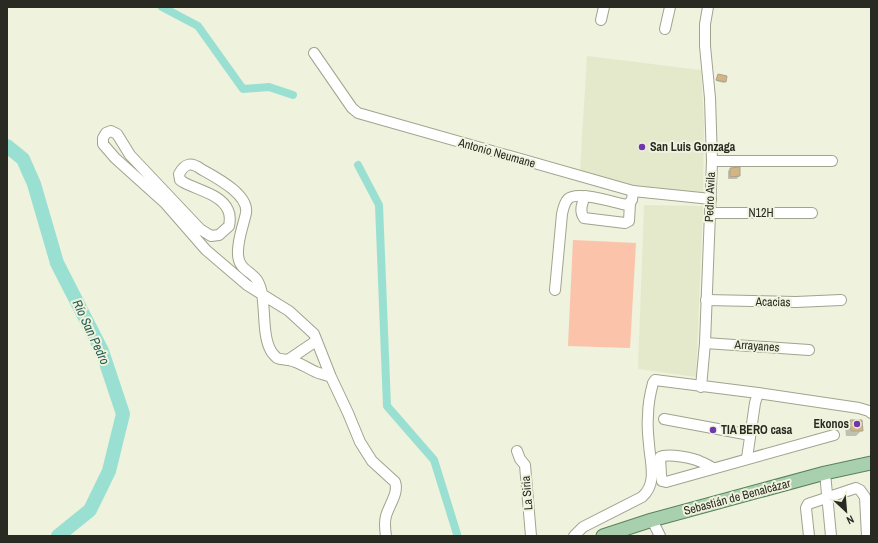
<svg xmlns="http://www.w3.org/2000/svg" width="878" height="543" font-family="'Archivo Narrow',sans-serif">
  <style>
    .built { fill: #e5e9cc }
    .green { fill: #fbc3aa }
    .shadow { fill: #0003 }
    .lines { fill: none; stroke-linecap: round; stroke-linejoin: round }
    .canal { stroke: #99e0d2; stroke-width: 8 }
    .river { stroke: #99e0d2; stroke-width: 14 }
    .building { fill: #d3b584; stroke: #ada18f }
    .minor-casing { stroke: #a1a38f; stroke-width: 12 }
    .major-casing { stroke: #57825a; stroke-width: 15 }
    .minor { stroke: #fff; stroke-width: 10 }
    .major { stroke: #a9d0ae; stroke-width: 13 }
    .poi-dot { fill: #7037ad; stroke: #eff2dc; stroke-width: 1.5 }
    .labels { text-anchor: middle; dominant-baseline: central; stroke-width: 4; stroke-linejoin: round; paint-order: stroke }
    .poi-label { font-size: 12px; font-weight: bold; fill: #292a22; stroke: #eff2dc; text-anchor: start }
    .street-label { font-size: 12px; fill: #292a22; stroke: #eff2dc }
    .water-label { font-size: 13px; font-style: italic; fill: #255f56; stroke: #eff2dc }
  </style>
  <rect width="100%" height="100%" fill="#eff2dc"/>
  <g class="built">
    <polygon points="587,56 701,70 704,124 703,193 635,186 580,170"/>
    <polygon points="644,205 703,206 696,377 638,369"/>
  </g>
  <polygon class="green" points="573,240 636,243 630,348 568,346"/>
  <g class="shadow">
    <polygon points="718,75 725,82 724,83 716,81"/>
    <polygon points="730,169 739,176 737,179 728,179 728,171"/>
    <polygon points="851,421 862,430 856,436 846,436 845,427"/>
  </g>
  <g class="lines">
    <g class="canal">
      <polyline points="162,7 198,26 243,89 269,87 293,95"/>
      <polyline points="358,165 379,205 387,406 434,460 457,534"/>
    </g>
    <polyline class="river" points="7,146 23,159 34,184 57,263 102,351 123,414 109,471 90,510 58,536"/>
  </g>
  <g class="building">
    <polygon points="718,74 727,76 726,82 716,80"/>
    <polygon points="740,167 740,176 730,177 730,168"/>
    <polygon points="850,420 862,420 863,431 851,431"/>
  </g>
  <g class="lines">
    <defs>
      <g id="minor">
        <polyline points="601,20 604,7"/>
        <polyline points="665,29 670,7"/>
        <polyline points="314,53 352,108 358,113 633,191 711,199"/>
        <polyline points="712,161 832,161"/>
        <path d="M585,196c-3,8 -6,15 -1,22l41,5 4,-2 1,-18"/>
        <polyline points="710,213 812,213"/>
        <path d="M555,290l7,-76c1,-4 2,-11 6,-15 9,-9 47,4 59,6l5,-5 1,-9"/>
        <polyline points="706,300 796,302 841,300"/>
        <polyline points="705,343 809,350"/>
        <polyline points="288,360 316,341"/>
        <path d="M331,377c-5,-2 -10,-3 -15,-5 -9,-4 -17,-10 -27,-12 -4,-1 -8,0 -12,-2 -2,-2 -5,-5 -6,-7 -11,-19 -3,-54 -14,-71 -6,-9 -18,-10 -19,-25 -1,-15 5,-28 8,-42 3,-19 -31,-36 -45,-44 -10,-7 -16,-6 -22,5l1,6 3,2c14,8 38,12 45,28 2,4 2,11 1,16l-10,9 -8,1 -11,-7 -70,-74 -13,-21 -6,-3 -5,2 -3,5v6l12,14 50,45 41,47 41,35 42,26 25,23 17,43 17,36 12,29 12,19 23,21c4,11 -6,23 -9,34 -2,7 -1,13 0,20"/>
        <polyline points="701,387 705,343 712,161 710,98 705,46 705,24 708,7"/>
        <polyline points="664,419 750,435"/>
        <polyline points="517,451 520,459 525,465 531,536"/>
        <polyline points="747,458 755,403 758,393"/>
        <path d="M713,468c-4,-2 -8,-5 -12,-6 -7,-4 -33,-9 -41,-5l1,18 1,6 4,1 168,-47"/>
        <polyline points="825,473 831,536"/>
        <polyline points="652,520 660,536"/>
        <path d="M574,536l9,-9 59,-30c16,-14 8,-35 7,-53 -1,-9 -2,-18 -1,-28 0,-11 2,-22 5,-33l2,-3 103,13 101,15 10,3 2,2"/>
        <polyline points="809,536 806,508 808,504 856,488 860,490 865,497 867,536"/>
      </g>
      <polyline id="major" points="603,536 652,520 825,473 871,463"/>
    </defs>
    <use href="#minor" class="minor-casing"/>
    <use href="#major" class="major-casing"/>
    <use href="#minor" class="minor"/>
    <use href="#major" class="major"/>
  </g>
  <g class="poi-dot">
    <circle cx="642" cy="147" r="4"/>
    <circle cx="857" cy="424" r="4"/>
    <circle cx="713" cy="430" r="4"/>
  </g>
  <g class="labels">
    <g class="poi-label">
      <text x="650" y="147">San Luis Gonzaga</text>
      <text x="849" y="424" text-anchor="end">Ekonos</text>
      <text x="721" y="430">TIA BERO casa</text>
    </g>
    <g class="street-label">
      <text transform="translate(497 153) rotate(16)">Antonio Neumane</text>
      <text transform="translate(710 197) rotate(-88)">Pedro Avila</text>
      <text x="761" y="213">N12H</text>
      <text transform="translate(773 302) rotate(1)">Acacias</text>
      <text transform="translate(757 346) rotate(4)">Arrayanes</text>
      <text transform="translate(527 493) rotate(-95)">La Siria</text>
      <text transform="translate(737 497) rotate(-15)">Sebastián de Benalcázar</text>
    </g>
    <g class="water-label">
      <text transform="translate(91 332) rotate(65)">Río San Pedro</text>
    </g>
  </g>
  <rect width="878" height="543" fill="none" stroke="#292a22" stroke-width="16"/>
  <g transform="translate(846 511) rotate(154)" stroke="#eff2dc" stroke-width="3" paint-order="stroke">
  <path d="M0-3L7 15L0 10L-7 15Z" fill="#292a22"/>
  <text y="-6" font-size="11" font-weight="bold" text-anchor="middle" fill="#292a22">N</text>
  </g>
</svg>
